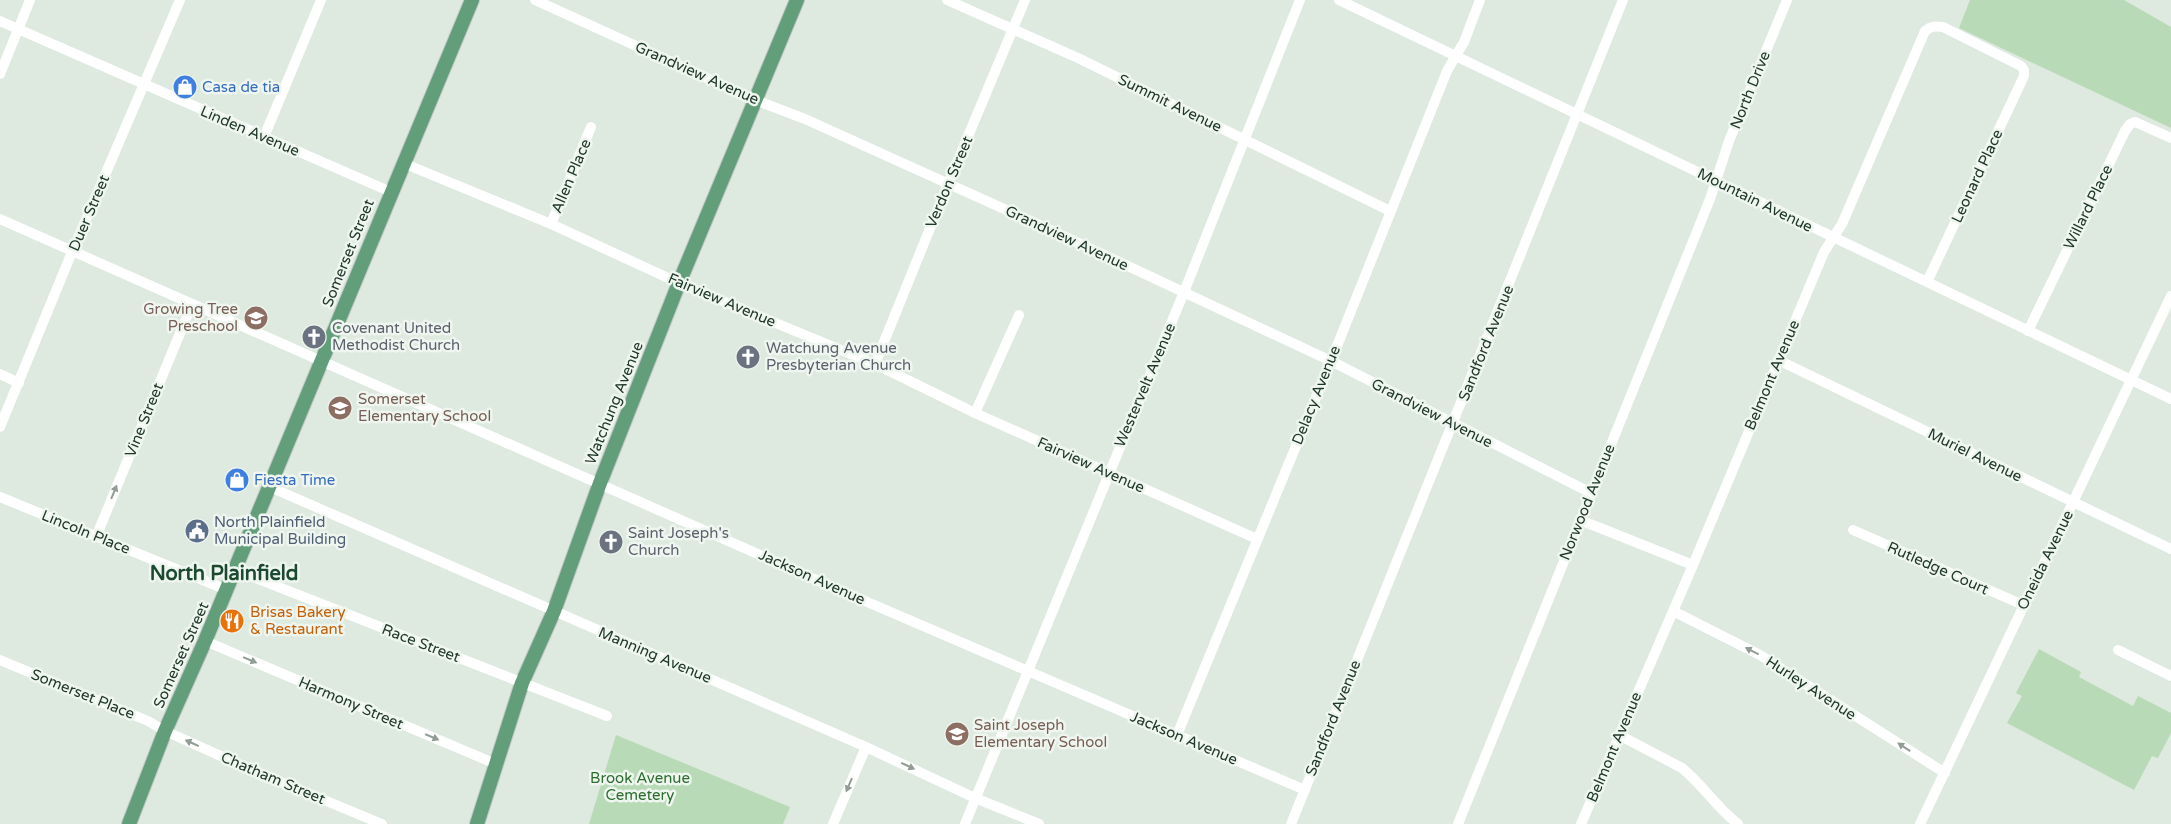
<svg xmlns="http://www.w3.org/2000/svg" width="2171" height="824" font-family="'Varela Round',sans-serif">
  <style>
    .green { fill: #b9dab6 }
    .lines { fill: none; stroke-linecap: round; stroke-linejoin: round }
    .major-casing { stroke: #c1c7c3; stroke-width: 16 }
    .minor { stroke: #fff; stroke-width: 10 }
    .major { stroke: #639e7b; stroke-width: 14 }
    .oneway { fill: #909c94 }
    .labels { text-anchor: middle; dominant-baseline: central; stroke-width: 5; stroke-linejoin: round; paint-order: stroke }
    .street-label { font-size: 15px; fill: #203829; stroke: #eef6ef }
    .shop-label { font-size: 15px; fill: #366cbe; stroke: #eef6ef; text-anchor: start }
    .education-label { font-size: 15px; fill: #785e54; stroke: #eef6ef; text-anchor: start }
    .worship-label { font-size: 15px; fill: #5b616d; stroke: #eef6ef; text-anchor: start }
    .service-label { font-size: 15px; fill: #4e5e75; stroke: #eef6ef; text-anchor: start }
    .food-label { font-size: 15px; fill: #c56008; stroke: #eef6ef; text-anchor: start }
    .park-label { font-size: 15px; fill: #2b6e2e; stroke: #eef6ef }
    .district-label { font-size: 20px; font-weight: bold; fill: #1c4a2f; stroke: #eef6ef }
  </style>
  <rect width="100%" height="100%" fill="#dee9e0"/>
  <g class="green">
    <polygon points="1970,0 2124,0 2171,27 2171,128 1959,28"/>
    <polygon points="2039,649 2081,672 2079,677 2133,706 2138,696 2171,713 2171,733 2158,758 2152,756 2134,790 2007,723 2022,696 2016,693"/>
    <polygon points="616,735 790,807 783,824 589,824"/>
  </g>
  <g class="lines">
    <defs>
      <g id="major">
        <polyline points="129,824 165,731 205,641 472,0"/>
        <polyline points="477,824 522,683 554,611 600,483 679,283 797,0"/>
      </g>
    </defs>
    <use href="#major" class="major-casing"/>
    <g class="minor">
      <polyline points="535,0 755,100 805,119 1053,231 1331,361 1591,493"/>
      <polyline points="947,0 1078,58 1390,211"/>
      <polyline points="1339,0 2171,399"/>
      <polyline points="0,21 391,192"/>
      <polyline points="0,74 30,0"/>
      <polyline points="264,137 321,0"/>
      <polyline points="403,163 551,224 679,283 875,364 975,413 1257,539"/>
      <polyline points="0,219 837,589 1305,790"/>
      <polyline points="551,224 591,127"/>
      <polyline points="2028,331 2125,131 2130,124 2135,122 2171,138"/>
      <polyline points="1778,360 2171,549"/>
      <polyline points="875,364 948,184 1025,0"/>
      <polyline points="0,374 19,383"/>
      <polyline points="975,413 1019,315"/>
      <polyline points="0,427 72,252 180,0"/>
      <polyline points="270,487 866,747 975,798 1039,824"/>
      <polyline points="0,497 227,590"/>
      <polyline points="1580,520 1693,565"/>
      <polyline points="1853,530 2023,605"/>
      <polyline points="96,537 192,304"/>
      <polyline points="235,570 607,716"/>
      <polyline points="1673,611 1760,655 1945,773"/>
      <polyline points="205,641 496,764"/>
      <polyline points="2118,650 2171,676"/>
      <polyline points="0,660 148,721 165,731 252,770 382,824"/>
      <polyline points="1177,735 1331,361 1447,71 1464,42 1480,0"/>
      <path d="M1619,735l63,33c21,17 35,40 56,56"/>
      <polyline points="833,824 866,747"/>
      <polyline points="965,824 1184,292 1300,0"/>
      <polyline points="1291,824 1623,0"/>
      <polyline points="1458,824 1710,199 1729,141 1787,0"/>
      <path d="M1581,824l112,-259 131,-313 18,-28 83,-193c6,-5 10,-5 18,-4l78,39 3,4v6l-97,206"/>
      <polyline points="1920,824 2171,296"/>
    </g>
    <use href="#major" class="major"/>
  </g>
  <defs><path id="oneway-solid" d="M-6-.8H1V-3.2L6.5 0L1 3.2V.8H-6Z" transform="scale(1.25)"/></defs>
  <g class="oneway">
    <use href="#oneway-solid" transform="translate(114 492) rotate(-68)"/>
    <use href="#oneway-solid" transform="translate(1752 651) rotate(-153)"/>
    <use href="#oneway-solid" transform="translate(250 660) rotate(23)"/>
    <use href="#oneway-solid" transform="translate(432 737) rotate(23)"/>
    <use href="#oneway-solid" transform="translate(192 743) rotate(-156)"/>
    <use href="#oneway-solid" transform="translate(1904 747) rotate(-147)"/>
    <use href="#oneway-solid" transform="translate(908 766) rotate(25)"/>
    <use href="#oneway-solid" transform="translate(849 785) rotate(113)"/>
  </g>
  <defs>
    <symbol id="shop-disc" viewBox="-11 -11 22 22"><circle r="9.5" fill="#3f7fe0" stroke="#eef6ef"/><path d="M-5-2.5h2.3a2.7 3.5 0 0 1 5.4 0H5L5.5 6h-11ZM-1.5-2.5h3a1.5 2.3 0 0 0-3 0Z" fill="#fff"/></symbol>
    <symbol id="school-disc" viewBox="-11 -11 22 22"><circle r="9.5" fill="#8d6e63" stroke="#eef6ef"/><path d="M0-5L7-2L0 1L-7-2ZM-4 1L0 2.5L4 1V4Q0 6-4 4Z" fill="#fff"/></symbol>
    <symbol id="church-disc" viewBox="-11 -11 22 22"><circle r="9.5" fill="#6b7280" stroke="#eef6ef"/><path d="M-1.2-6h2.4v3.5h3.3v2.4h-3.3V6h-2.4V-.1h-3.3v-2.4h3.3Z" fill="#fff"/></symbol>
    <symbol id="civic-disc" viewBox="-11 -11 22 22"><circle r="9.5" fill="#5c6f8a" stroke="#eef6ef"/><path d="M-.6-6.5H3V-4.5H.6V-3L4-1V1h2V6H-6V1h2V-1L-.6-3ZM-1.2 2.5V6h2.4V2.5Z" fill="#fff"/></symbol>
    <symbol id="restaurant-disc" viewBox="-11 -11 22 22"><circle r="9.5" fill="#e8710a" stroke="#eef6ef"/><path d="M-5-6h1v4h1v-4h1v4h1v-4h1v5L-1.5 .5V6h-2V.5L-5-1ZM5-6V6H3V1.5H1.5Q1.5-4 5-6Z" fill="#fff"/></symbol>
  </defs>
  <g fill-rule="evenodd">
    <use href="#shop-disc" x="171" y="73" width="28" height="28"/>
    <use href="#school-disc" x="242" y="304" width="28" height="28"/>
    <use href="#church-disc" x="300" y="323" width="28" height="28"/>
    <use href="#church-disc" x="734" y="343" width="28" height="28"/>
    <use href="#school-disc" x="326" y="394" width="28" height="28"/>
    <use href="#shop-disc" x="223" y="466" width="28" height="28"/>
    <use href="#civic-disc" x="183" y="517" width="28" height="28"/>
    <use href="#church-disc" x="597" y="528" width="28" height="28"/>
    <use href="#restaurant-disc" x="218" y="607" width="28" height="28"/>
    <use href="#school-disc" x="943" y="720" width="28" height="28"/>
  </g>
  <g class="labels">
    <g class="street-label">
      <text transform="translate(697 73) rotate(24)">Grandview Avenue</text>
      <text transform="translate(1750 90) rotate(-68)">North Drive</text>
      <text transform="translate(1170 103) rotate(26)">Summit Avenue</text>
      <text transform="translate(250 131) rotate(23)">Linden Avenue</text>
      <text transform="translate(571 176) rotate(-67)">Allen Place</text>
      <text transform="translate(1977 176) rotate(-65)">Leonard Place</text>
      <text transform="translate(949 182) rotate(-67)">Verdon Street</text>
      <text transform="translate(1755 200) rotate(26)">Mountain Avenue</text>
      <text transform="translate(2088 207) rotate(-64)">Willard Place</text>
      <text transform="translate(89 213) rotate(-67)">Duer Street</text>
      <text transform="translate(1067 238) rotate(25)">Grandview Avenue</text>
      <text transform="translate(348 253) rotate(-68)">Somerset Street</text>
      <text transform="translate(722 300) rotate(23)">Fairview Avenue</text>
      <text transform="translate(1486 343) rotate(-68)">Sandford Avenue</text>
      <text transform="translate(1772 375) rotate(-67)">Belmont Avenue</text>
      <text transform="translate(1145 385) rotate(-67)">Westervelt Avenue</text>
      <text transform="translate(1316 395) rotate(-68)">Delacy Avenue</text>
      <text transform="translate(614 403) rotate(-68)">Watchung Avenue</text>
      <text transform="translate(1432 413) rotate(27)">Grandview Avenue</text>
      <text transform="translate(144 420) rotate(-68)">Vine Street</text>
      <text transform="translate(1975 455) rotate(26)">Muriel Avenue</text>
      <text transform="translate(1091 465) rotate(24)">Fairview Avenue</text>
      <text transform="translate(1587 502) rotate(-68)">Norwood Avenue</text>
      <text transform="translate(86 532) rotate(22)">Lincoln Place</text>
      <text transform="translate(2045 560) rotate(-64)">Oneida Avenue</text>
      <text transform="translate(1938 568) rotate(24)">Rutledge Court</text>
      <text transform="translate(812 577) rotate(24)">Jackson Avenue</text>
      <text transform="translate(421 643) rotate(21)">Race Street</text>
      <text transform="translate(181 655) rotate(-66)">Somerset Street</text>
      <text transform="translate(655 655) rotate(23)">Manning Avenue</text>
      <text transform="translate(1811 688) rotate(33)">Hurley Avenue</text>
      <text transform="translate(83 694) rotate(22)">Somerset Place</text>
      <text transform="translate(351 703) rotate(23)">Harmony Street</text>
      <text transform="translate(1333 718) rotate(-68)">Sandford Avenue</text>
      <text transform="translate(1184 738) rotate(23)">Jackson Avenue</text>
      <text transform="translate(1614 747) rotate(-67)">Belmont Avenue</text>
      <text transform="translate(273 778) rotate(23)">Chatham Street</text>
    </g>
    <g class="shop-label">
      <text x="202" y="87">Casa de tia</text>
      <text x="254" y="480">Fiesta Time</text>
    </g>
    <g class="education-label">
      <text x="238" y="309" text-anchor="end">Growing Tree<tspan x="238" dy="17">Preschool</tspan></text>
      <text x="358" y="399">Somerset<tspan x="358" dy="17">Elementary School</tspan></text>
      <text x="974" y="725">Saint Joseph<tspan x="974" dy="17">Elementary School</tspan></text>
    </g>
    <g class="worship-label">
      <text x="332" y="328">Covenant United<tspan x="332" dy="17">Methodist Church</tspan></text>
      <text x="766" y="348">Watchung Avenue<tspan x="766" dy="17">Presbyterian Church</tspan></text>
      <text x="628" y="533">Saint Joseph's<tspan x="628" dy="17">Church</tspan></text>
    </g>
    <g class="service-label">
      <text x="214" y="522">North Plainfield<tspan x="214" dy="17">Municipal Building</tspan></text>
    </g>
    <g class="food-label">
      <text x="250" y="612">Brisas Bakery<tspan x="250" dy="17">&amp; Restaurant</tspan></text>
    </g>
    <g class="park-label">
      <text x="640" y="778">Brook Avenue<tspan x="640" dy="17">Cemetery</tspan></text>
    </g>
    <g class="district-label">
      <text x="224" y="574">North Plainfield</text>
    </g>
  </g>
</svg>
